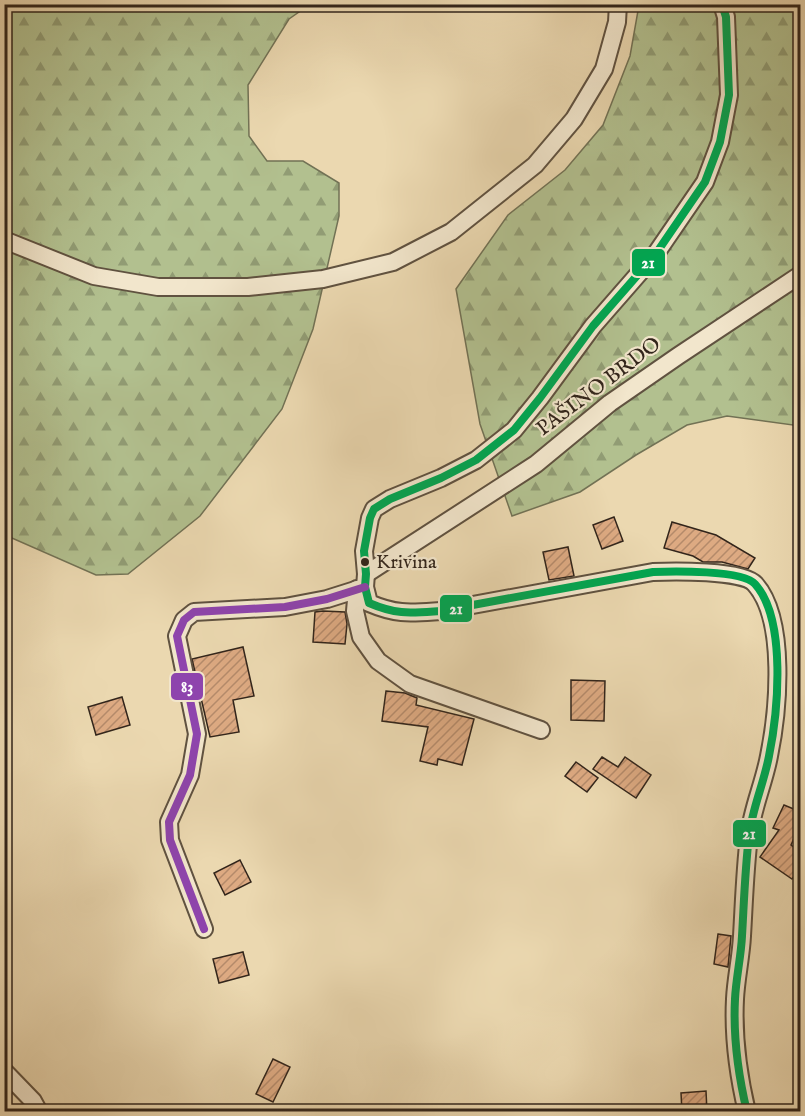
<svg xmlns="http://www.w3.org/2000/svg" width="805" height="1116" font-family="'IM FELL English',serif">
  <style>
    .forest { fill: url(#forest-firs); stroke: #727255; stroke-width: 1.5 }
    .building { fill: url(#building-hatch); stroke: #32251b; stroke-width: 1.5 }
    .lines { fill: none; stroke-linecap: round; stroke-linejoin: round }
    .minor-casing { stroke: #605240; stroke-width: 20 }
    .minor { stroke: #f2e6cc; stroke-width: 16 }
    .bus-1-casing { stroke: #f2e6cc; stroke-width: 12 }
    .bus-2-casing { stroke: #f2e6cc; stroke-width: 12 }
    .bus-1 { stroke: #00a651; stroke-width: 8 }
    .bus-2 { stroke: #8e44ad; stroke-width: 8 }
    .bus-dot { fill: #32251b; stroke: #f2e6cc; stroke-width: 2 }
    .labels { text-anchor: middle; dominant-baseline: central; stroke-width: 4.5; stroke-linejoin: round; paint-order: stroke }
    .bus-label { font-size: 20px; fill: #32251b; stroke: #f2e6cc; text-anchor: start }
    .street-label { font-size: 21px; fill: #32251b; stroke: #f2e6cc }
    .line-badge { stroke: #f2e6cc; stroke-width: 2 }
    .badge-label { font-size: 16px; text-anchor: middle; font-weight: bold; fill: #fff }
  </style>
  <defs>
    <pattern id="forest-firs" width="22" height="20" patternUnits="userSpaceOnUse" patternTransform="scale(1.5)"><rect width="22" height="20" fill="#b2c08f"/><path d="M5 1l3.5 6h-7zM16 11l3.5 6h-7z" fill="#919c74"/></pattern>
    <pattern id="building-hatch" width="6" height="6" patternUnits="userSpaceOnUse" patternTransform="scale(1.5)"><rect width="6" height="6" fill="#ddaa82"/><path d="M-1 1l2-2M0 6l6-6M5 7l2-2" fill="none" stroke="#b48a6a"/></pattern>
  </defs>
  <rect width="100%" height="100%" fill="#ebd8b0"/>
  <filter id="stains"><feTurbulence type="fractalNoise" baseFrequency=".00333" numOctaves="4"/><feColorMatrix values="0 0 0 0 .2 0 0 0 0 .09 0 0 0 0 .02 0 0 0 .5 -.17"/></filter>
  <radialGradient id="worn" r=".72"><stop offset=".6" stop-color="#630" stop-opacity="0"/><stop offset="1" stop-color="#630" stop-opacity=".3"/></radialGradient>
  <g class="forest">
    <polygon points="5,5 309,5 289,19 248,85 249,136 267,161 303,161 339,183 339,216 313,329 282,409 200,516 128,574 96,575 5,535"/>
    <polygon points="639,5 800,5 800,426 727,416 687,425 636,455 580,492 512,516 480,424 456,289 508,215 565,170 603,125 630,56"/>
  </g>
  <g class="building">
    <polygon points="614,517 623,541 602,549 593,525"/>
    <polygon points="672,522 716,535 755,558 748,569 722,562 703,562 693,556 664,548"/>
    <polygon points="568,547 574,576 549,580 543,552"/>
    <polygon points="323,611 345,612 347,624 345,644 313,642 315,612"/>
    <polygon points="243,647 254,696 233,700 239,732 210,737 192,659"/>
    <polygon points="571,680 605,681 604,721 571,720"/>
    <polygon points="386,691 405,693 417,698 416,705 474,719 462,765 438,759 437,765 420,761 428,727 382,721"/>
    <polygon points="122,697 130,725 96,735 88,707"/>
    <polygon points="602,757 618,767 625,757 651,775 636,798 593,769"/>
    <polygon points="576,762 598,778 587,792 565,776"/>
    <polygon points="784,805 801,812 801,823 791,845 801,852 801,867 792,879 760,857 779,830 773,828"/>
    <polygon points="240,860 251,882 225,895 214,873"/>
    <polygon points="718,934 731,936 728,967 714,964"/>
    <polygon points="243,952 249,975 219,983 213,959"/>
    <polygon points="273,1059 290,1067 273,1102 256,1094"/>
    <polygon points="706,1091 707,1112 682,1112 681,1093"/>
  </g>
  <g class="lines">
    <defs>
      <g id="minor">
        <path d="M722,4l4,13 3,78 -9,47 -15,40 -50,73 -62,71 -53,72 -26,32 -38,30 -35,18 -51,21 -16,10 -4,9 -6,33 2,23 -1,13 4,16c28,12 41,10 71,8l213,-39c19,-1 90,-2 102,12 32,36 23,128 14,172 -5,27 -17,53 -20,80 -4,33 -5,66 -7,100 -1,21 -6,42 -7,63 -2,38 3,75 12,113"/>
        <polyline points="4,240 94,276 158,287 248,287 323,279 393,262 451,232 535,165 574,119 604,69 617,22 618,4"/>
        <polyline points="366,574 536,464 610,403 678,356 800,275"/>
        <polyline points="357,589 355,611 361,637 378,661 410,684 541,730"/>
        <polyline points="204,929 170,840 169,822 190,775 197,734 177,636 184,620 194,612 285,607 327,599 365,587"/>
        <polyline points="4,1071 33,1101 39,1112"/>
      </g>
    </defs>
    <use href="#minor" class="minor-casing"/>
    <use href="#minor" class="minor"/>
    <defs>
      <path id="bus-1" d="M722,4l4,13 3,78 -9,47 -15,40 -50,73 -62,71 -53,72 -26,32 -38,30 -35,18 -51,21 -16,10 -4,9 -6,33 2,23 -1,13 4,16c28,12 41,10 71,8l213,-39c19,-1 90,-2 102,12 32,36 23,128 14,172 -5,27 -17,53 -20,80 -4,33 -5,66 -7,100 -1,21 -6,42 -7,63 -2,38 3,75 12,113"/>
      <polyline id="bus-2" points="204,929 170,840 169,822 190,775 197,734 177,636 184,620 194,612 285,607 327,599 365,587"/>
    </defs>
    <use href="#bus-1" class="bus-1-casing"/>
    <use href="#bus-2" class="bus-2-casing"/>
    <use href="#bus-1" class="bus-1"/>
    <use href="#bus-2" class="bus-2"/>
  </g>
  <circle class="bus-dot" cx="365" cy="562" r="5"/>
  <g class="labels">
    <g class="bus-label">
      <text x="376" y="562">Krivina</text>
    </g>
    <g class="street-label">
      <text transform="translate(599 387) rotate(-37)">PAŠINO BRDO</text>
    </g>
  </g>
  <g class="line-badge">
    <rect x="631" y="248" width="35" height="29" rx="6" fill="#00a651"/>
    <rect x="439" y="594" width="34" height="29" rx="6" fill="#00a651"/>
    <rect x="170" y="672" width="34" height="29" rx="6" fill="#8e44ad"/>
    <rect x="732" y="819" width="35" height="29" rx="6" fill="#00a651"/>
  </g>
  <g class="badge-label">
    <text x="648" y="268">21</text>
    <text x="456" y="614">21</text>
    <text x="187" y="692">83</text>
    <text x="749" y="839">21</text>
  </g>
  <rect width="805" height="1116" fill="none" stroke="#ebd8b0" stroke-width="24"/>
  <rect x="6" y="6" width="793" height="1104" fill="none" stroke="#32251b" stroke-width="3"/>
  <rect x="12" y="12" width="781" height="1092" fill="none" stroke="#32251b" stroke-width="1.5"/>
  <rect width="100%" height="100%" filter="url(#stains)"/>
  <rect width="100%" height="100%" fill="url(#worn)"/>
</svg>
